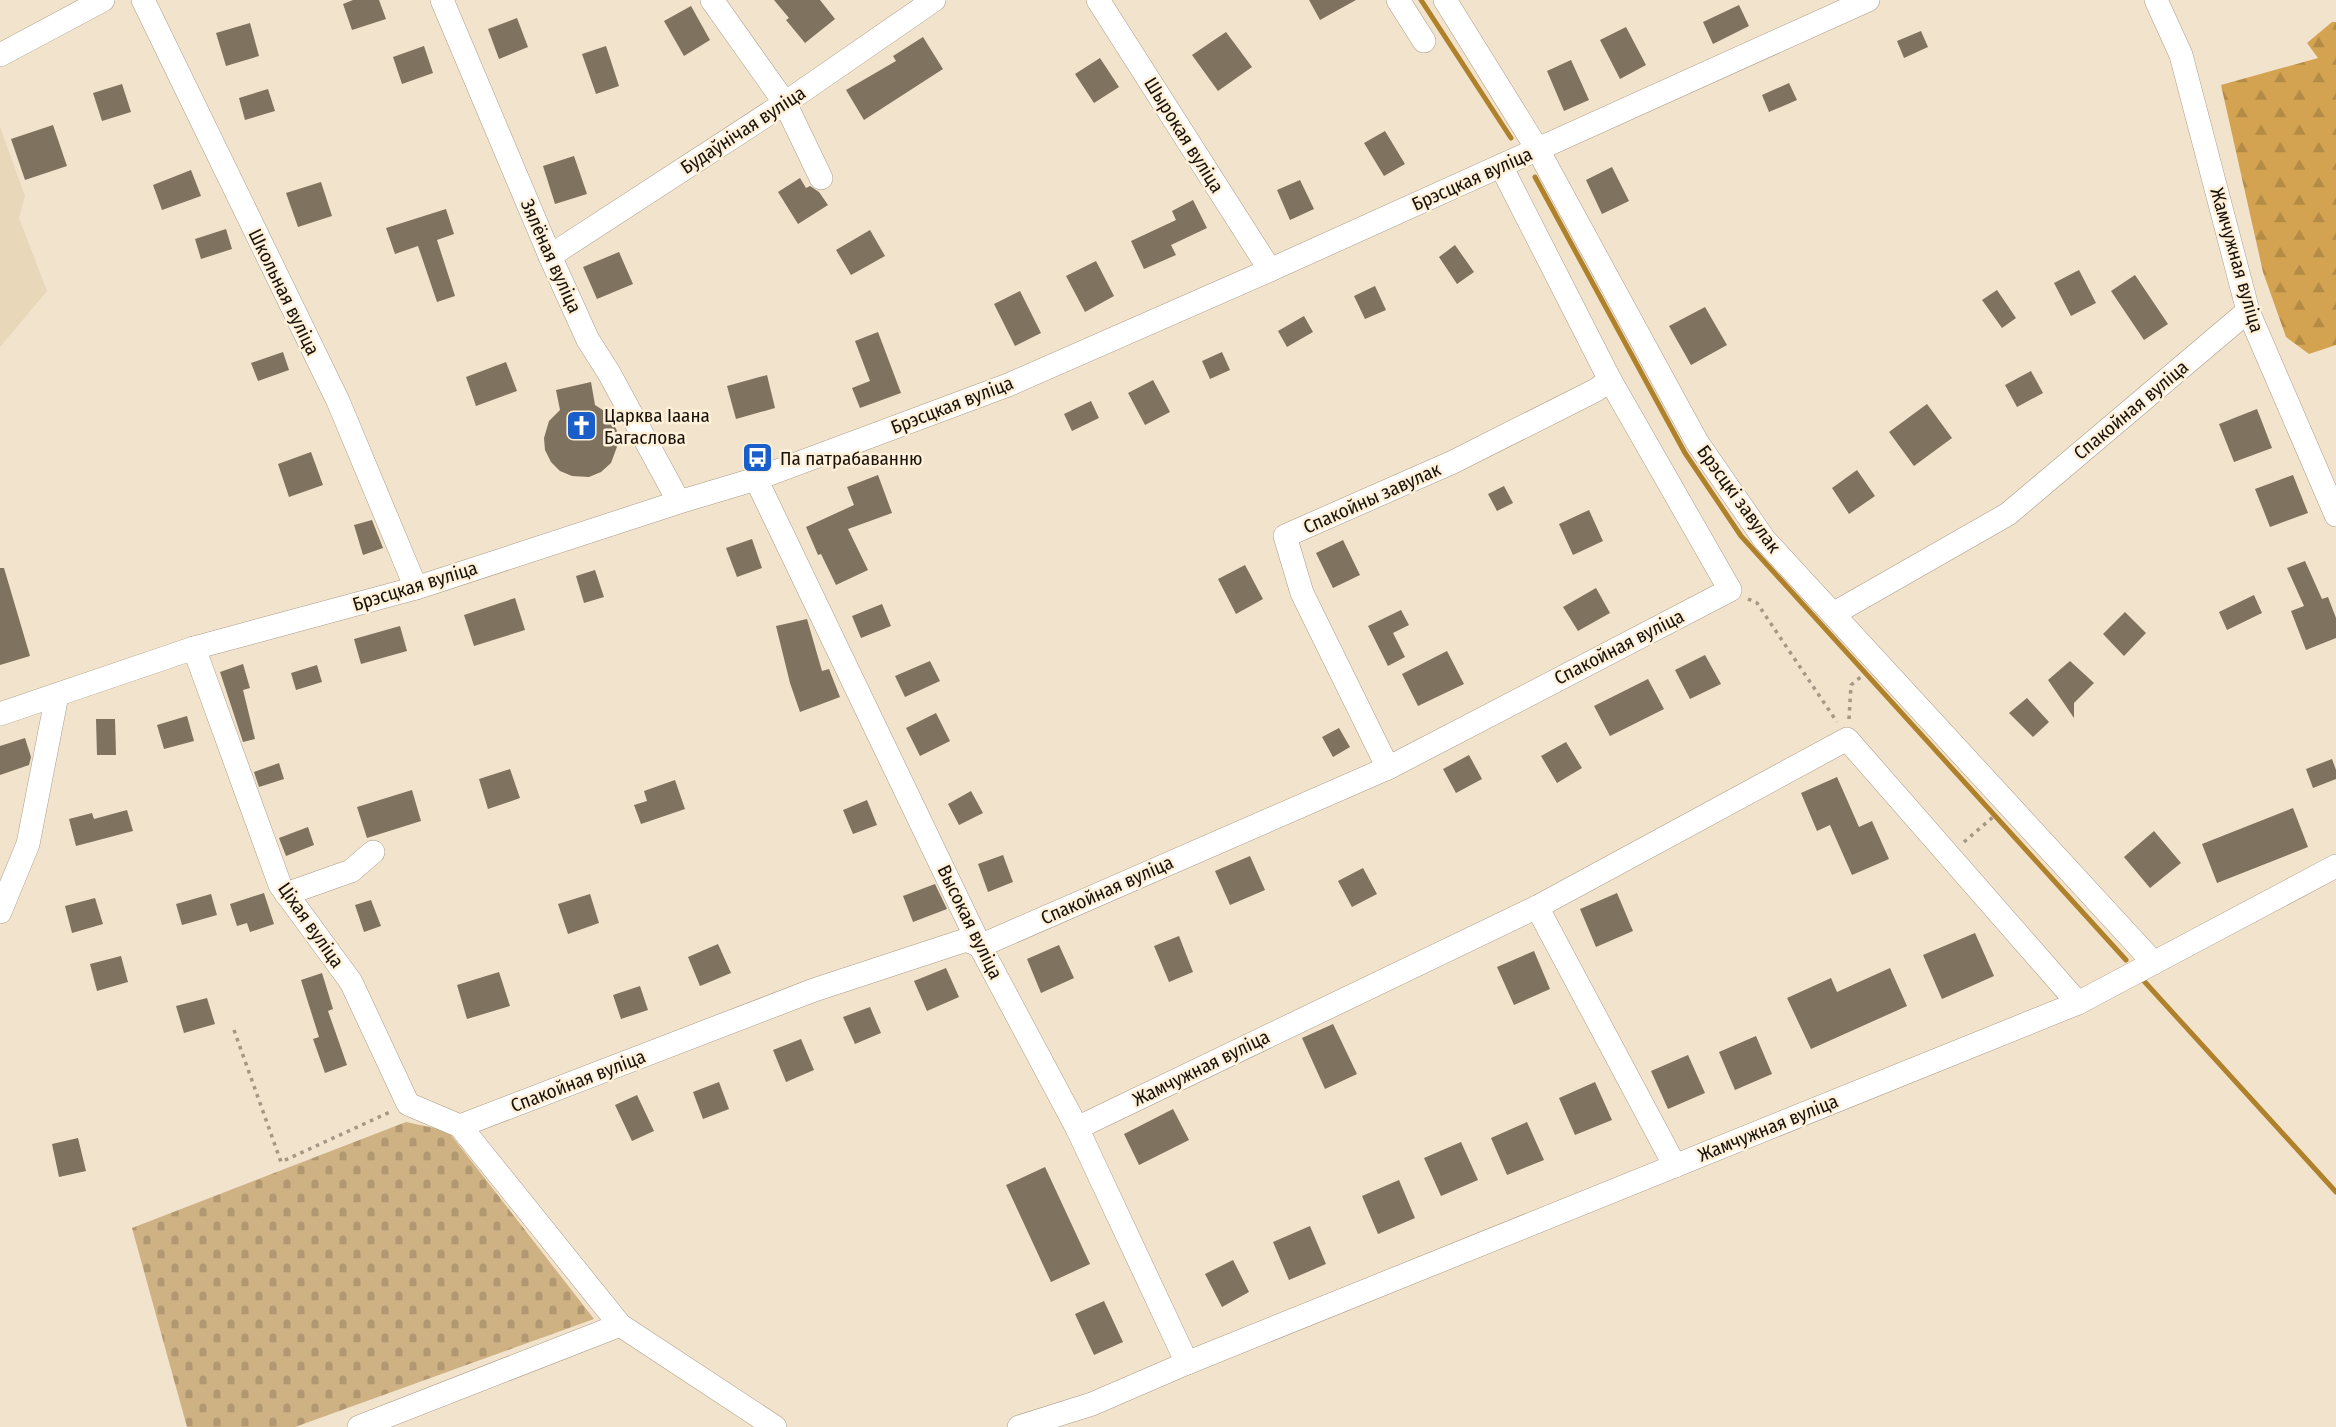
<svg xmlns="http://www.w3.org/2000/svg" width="2336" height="1427" font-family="'Fira Sans Condensed',sans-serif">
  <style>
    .built { fill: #e9d7ba }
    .forest { fill: url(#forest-firs) }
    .cemetery { fill: url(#cemetery-stones) }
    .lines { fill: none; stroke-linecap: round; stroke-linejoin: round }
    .stream { stroke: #af812b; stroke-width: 5 }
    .building { fill: #7f725e }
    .minor-casing { stroke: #aa9c87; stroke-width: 24 }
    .path { stroke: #a39786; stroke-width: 3.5; stroke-dasharray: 3.5 5; stroke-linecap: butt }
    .minor { stroke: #fff; stroke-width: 23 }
    .labels { text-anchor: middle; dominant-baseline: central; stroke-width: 5; stroke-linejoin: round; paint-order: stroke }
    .street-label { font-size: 19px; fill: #17120a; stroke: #fff0da }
    .poi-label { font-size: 19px; fill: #17120a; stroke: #fff0da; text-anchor: start }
  </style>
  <defs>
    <pattern id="forest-firs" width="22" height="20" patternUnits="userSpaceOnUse" patternTransform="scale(1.75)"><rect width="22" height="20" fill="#d3a351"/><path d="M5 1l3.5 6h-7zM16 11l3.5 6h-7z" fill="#b48b45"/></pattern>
    <pattern id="cemetery-stones" width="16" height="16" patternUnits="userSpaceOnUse" patternTransform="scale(1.75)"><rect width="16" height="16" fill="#cfb284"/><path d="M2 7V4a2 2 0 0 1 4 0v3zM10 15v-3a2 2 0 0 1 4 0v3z" fill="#b19871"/></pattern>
  </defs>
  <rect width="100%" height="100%" fill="#f2e3cd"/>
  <polygon class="built" points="0,127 25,196 19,218 47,291 0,347"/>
  <polygon class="forest" points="2332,22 2336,22 2336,345 2309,354 2286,337 2263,272 2221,85 2318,58 2307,43"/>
  <polygon class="cemetery" points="406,1122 448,1131 594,1319 295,1427 187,1427 132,1228"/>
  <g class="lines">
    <g class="stream">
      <polyline points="1421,0 1511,138"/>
      <polyline points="1535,177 1685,453 1741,536 2126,960"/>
      <polyline points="2143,980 2336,1192"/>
    </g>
  </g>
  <g class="building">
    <polygon points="353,0 379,0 386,19 352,30 343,4"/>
    <polygon points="774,0 820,0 835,19 805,43 786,20 789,18"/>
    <polygon points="1309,0 1356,0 1320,20"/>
    <polygon points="1739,5 1749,26 1713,44 1703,22"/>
    <polygon points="691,6 710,40 684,56 664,21"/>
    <polygon points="517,18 528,47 499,59 488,29"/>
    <polygon points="250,23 259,56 226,66 216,33"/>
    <polygon points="1626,27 1646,65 1620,79 1600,40"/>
    <polygon points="1921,31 1928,47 1904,58 1897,41"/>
    <polygon points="1226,32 1252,67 1218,91 1192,55"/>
    <polygon points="923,37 943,69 864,120 846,90 896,61 893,56"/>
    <polygon points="424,46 433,73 402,84 393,57"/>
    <polygon points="606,46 619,86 596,94 582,54"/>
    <polygon points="1100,58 1119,87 1094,103 1075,74"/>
    <polygon points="1571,60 1589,100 1564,111 1547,71"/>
    <polygon points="1789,83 1797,100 1769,112 1762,95"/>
    <polygon points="122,84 131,112 102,121 93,93"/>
    <polygon points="268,89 275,111 245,120 239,98"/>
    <polygon points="53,125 67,166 25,180 11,139"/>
    <polygon points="1385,131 1405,164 1384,176 1364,143"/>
    <polygon points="574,156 587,194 555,204 543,166"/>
    <polygon points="1612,167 1629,201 1602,214 1586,180"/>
    <polygon points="191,170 201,196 162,210 153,185"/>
    <polygon points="800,178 806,188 810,186 819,192 828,205 798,224 778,192"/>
    <polygon points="1300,180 1314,209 1290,220 1277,190"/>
    <polygon points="321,182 332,216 298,227 286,193"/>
    <polygon points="1193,200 1207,228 1171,245 1176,255 1144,269 1131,241 1176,220 1172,211"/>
    <polygon points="446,209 454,234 437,240 455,296 437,302 418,246 395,254 386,228"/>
    <polygon points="226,229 232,249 201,259 195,239"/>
    <polygon points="870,230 885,256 851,275 836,250"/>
    <polygon points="1455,245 1474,272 1457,284 1439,257"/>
    <polygon points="619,252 633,284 597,299 583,267"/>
    <polygon points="1096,261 1114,296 1085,312 1066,276"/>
    <polygon points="2079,270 2096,303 2071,316 2054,283"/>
    <polygon points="2135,275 2168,324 2144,340 2111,291"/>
    <polygon points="1375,286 1386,310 1365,319 1354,296"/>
    <polygon points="1997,290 2016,318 2002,328 1982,300"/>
    <polygon points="1020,291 1041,333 1015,346 994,304"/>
    <polygon points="1705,307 1727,345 1691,365 1669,326"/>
    <polygon points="1304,316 1313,332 1287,347 1278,331"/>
    <polygon points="878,332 901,393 860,408 852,388 870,381 855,341"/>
    <polygon points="283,352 289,370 258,381 251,363"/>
    <polygon points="1222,352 1230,370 1210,379 1202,361"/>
    <polygon points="506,362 517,391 476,406 466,377"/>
    <polygon points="2031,371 2043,393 2017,407 2005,385"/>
    <polygon points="767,375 775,408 736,419 727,386"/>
    <polygon points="1153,380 1170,412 1145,425 1128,393"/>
    <polygon points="591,382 595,405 609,414 617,431 618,444 611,463 601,472 589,477 572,476 560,471 551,462 545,450 544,438 549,421 560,410 556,390"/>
    <polygon points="1091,401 1099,418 1072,431 1064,414"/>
    <polygon points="1927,404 1952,438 1914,466 1889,432"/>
    <polygon points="2257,409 2272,448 2234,462 2219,424"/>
    <polygon points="311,452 323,485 289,497 278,464"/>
    <polygon points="1857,470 1875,496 1849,514 1832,488"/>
    <polygon points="878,475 892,513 848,529 868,570 836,585 821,554 818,555 806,527 854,505 847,487"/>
    <polygon points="2293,475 2308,513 2270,527 2255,489"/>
    <polygon points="1504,486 1513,503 1497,511 1488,494"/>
    <polygon points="1589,510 1603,541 1573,555 1559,524"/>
    <polygon points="372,520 383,548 363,555 354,525"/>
    <polygon points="752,539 762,568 737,577 726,548"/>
    <polygon points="1343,540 1360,575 1333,588 1316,553"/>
    <polygon points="2305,561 2322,599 2328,597 2336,618 2336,638 2306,650 2291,611 2304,606 2287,568"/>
    <polygon points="1245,565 1263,599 1236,614 1218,579"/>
    <polygon points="0,568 4,568 30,656 0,665"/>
    <polygon points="595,570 604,597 584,603 576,576"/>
    <polygon points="1596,588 1610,613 1578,631 1563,607"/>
    <polygon points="2254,595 2262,613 2227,630 2219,612"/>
    <polygon points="515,598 525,630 474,646 464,615"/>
    <polygon points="882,604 891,626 861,638 852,616"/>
    <polygon points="1401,610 1409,625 1393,633 1405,657 1388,666 1368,626"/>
    <polygon points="2125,612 2146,633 2124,656 2103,634"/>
    <polygon points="807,619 822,671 829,669 840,697 800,712 790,683 776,626"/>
    <polygon points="400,626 407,651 361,664 354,639"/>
    <polygon points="1447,651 1464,684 1418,706 1402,674"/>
    <polygon points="1705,655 1721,684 1690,699 1675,670"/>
    <polygon points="930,661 940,681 905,697 895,676"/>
    <polygon points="2070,661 2094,683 2074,703 2074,718 2048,680"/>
    <polygon points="243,664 250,688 243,690 255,739 243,742 220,672"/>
    <polygon points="317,665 322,682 296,690 291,673"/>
    <polygon points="1648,679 1664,709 1610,736 1594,706"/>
    <polygon points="2027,698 2049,722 2033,737 2009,713"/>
    <polygon points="936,713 950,741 920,756 906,728"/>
    <polygon points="187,716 194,741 164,749 157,725"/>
    <polygon points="96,719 115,719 116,755 97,755"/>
    <polygon points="1339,728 1350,747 1333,757 1322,737"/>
    <polygon points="25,738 31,757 29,765 0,775 0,746"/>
    <polygon points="1566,742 1582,768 1557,783 1541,756"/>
    <polygon points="1469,755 1482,779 1456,793 1443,769"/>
    <polygon points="2332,759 2336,770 2336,779 2313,788 2306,769"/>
    <polygon points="279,763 284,779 259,787 254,772"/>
    <polygon points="510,769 520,798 488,809 479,779"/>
    <polygon points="1837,777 1859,827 1872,821 1889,859 1852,875 1830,825 1817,831 1801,793"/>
    <polygon points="675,780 685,809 641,824 634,805 647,801 644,791"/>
    <polygon points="412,790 421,821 367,838 357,807"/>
    <polygon points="971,791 983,813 959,825 948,804"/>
    <polygon points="867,800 877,825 853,834 843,810"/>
    <polygon points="2293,808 2308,847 2217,883 2202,844"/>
    <polygon points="127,810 133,831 76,846 69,819 92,813 94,819"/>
    <polygon points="308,827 314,845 286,856 279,838"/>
    <polygon points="2154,831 2181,863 2150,888 2124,857"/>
    <polygon points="1003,855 1013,882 988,892 978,864"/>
    <polygon points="1250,856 1265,890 1230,905 1215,871"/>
    <polygon points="1363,868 1377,894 1352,907 1338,881"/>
    <polygon points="935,884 947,909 913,922 903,896"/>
    <polygon points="264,893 274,924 250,932 247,923 237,926 230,904"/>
    <polygon points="1617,893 1633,931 1596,947 1580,909"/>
    <polygon points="211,894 217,915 182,925 176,904"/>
    <polygon points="590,894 599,923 568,934 558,904"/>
    <polygon points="95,898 103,924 72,933 65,906"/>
    <polygon points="371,900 381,926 364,932 355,905"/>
    <polygon points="1975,933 1994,976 1942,999 1923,955"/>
    <polygon points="1179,936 1193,972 1169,982 1154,946"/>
    <polygon points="718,944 731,973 700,986 688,957"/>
    <polygon points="1059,945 1074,978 1041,993 1027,959"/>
    <polygon points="1534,951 1550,989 1514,1005 1497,967"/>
    <polygon points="121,956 128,982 97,991 90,964"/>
    <polygon points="946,968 959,997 927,1011 914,981"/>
    <polygon points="1890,968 1907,1006 1811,1049 1787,998 1831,978 1837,992"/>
    <polygon points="499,972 510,1006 467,1019 457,985"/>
    <polygon points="322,973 333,1009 328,1011 347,1065 325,1073 313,1039 319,1037 301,980"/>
    <polygon points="640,986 648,1010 621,1019 613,995"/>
    <polygon points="207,998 215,1024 184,1033 176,1006"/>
    <polygon points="870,1007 881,1033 855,1044 843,1017"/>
    <polygon points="1333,1024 1357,1074 1325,1089 1302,1038"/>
    <polygon points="1756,1036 1772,1074 1735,1090 1719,1052"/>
    <polygon points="801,1039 814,1070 786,1082 773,1050"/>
    <polygon points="1688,1055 1705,1093 1668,1109 1651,1071"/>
    <polygon points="719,1082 729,1109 703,1119 693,1092"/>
    <polygon points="1595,1082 1612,1120 1575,1135 1559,1098"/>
    <polygon points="637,1095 654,1131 632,1141 615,1105"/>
    <polygon points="1173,1109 1189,1140 1139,1165 1124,1134"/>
    <polygon points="1527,1122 1544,1160 1507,1175 1491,1138"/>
    <polygon points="78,1138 86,1171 59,1177 52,1144"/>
    <polygon points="1461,1142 1478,1180 1441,1196 1424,1158"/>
    <polygon points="1045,1167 1090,1264 1051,1282 1006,1185"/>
    <polygon points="1399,1180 1415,1218 1378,1234 1362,1196"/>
    <polygon points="1310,1226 1326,1264 1289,1280 1273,1242"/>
    <polygon points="1233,1260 1249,1292 1222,1307 1205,1274"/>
    <polygon points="1104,1301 1123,1342 1094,1355 1075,1314"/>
  </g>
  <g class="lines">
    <defs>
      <g id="minor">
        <polyline points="143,0 338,401 416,588"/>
        <polyline points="442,0 550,256 588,340 609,373 679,502"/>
        <polyline points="712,0 785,103 821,178"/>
        <polyline points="1098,0 1270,270"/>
        <polyline points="1398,0 1424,41"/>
        <polyline points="1445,0 1538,150 1697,442 1764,539 2154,963"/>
        <polyline points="2156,0 2181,55 2248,311 2336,515"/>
        <polyline points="0,55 103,0"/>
        <polyline points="550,256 785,103 934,0"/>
        <polyline points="756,479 980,946 1077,1128 1187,1363"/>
        <polyline points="1833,614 2008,514 2248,311"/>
        <polyline points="194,648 280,885 351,982 408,1104 460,1126 620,1325 775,1427"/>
        <polyline points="0,714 194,648 416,588 679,502 756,479 1008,385 1270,270 1868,0"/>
        <polyline points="1388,768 1302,593 1285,536 1453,462 1596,390 1610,380"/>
        <polyline points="286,894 351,871 373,852"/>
        <polyline points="1537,907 1675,1166"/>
        <polyline points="0,912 28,844 57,695"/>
        <polyline points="460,1126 814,990 966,940 980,946 1388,768 1730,590 1610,380 1501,166"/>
        <polyline points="1077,1128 1537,907 1847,739 2078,1003"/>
        <polyline points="359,1427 620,1325"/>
        <polyline points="1019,1427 1092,1404 1187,1363 2078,1003 2336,866"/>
      </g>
    </defs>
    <use href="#minor" class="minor-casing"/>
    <g class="path">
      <polyline points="1748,599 1757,603 1837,722"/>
      <polyline points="1849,719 1851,685 1862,676"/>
      <polyline points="1964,842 1993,817"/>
      <polyline points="234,1030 281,1162 390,1112"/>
    </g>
    <use href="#minor" class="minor"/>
  </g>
  <defs>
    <symbol id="church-square" viewBox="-11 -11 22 22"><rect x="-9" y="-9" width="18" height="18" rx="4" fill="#1a5ec9" stroke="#fff0da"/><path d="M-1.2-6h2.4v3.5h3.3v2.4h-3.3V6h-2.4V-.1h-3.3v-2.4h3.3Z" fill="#fff"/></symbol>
    <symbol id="bus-square" viewBox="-11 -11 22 22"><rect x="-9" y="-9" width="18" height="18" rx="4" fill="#1a5ec9" stroke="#fff0da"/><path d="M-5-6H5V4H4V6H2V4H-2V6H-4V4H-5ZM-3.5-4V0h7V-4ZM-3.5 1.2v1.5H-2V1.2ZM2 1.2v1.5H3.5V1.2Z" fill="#fff"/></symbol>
  </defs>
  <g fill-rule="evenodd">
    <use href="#church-square" x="564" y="408" width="35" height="35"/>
    <use href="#bus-square" x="740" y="440" width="35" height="35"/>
  </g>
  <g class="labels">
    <g class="street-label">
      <text transform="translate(743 130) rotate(-33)">Будаўнічая вуліца</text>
      <text transform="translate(1184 135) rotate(58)">Шырокая вуліца</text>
      <text transform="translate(1472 179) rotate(-24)">Брэсцкая вуліца</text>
      <text transform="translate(551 256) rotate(66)">Зялёная вуліца</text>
      <text transform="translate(2237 260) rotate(74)">Жамчужная вуліца</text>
      <text transform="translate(284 292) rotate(64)">Школьная вуліца</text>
      <text transform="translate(952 405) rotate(-21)">Брэсцкая вуліца</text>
      <text transform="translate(2131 410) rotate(-40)">Спакойная вуліца</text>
      <text transform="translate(1372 498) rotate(-24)">Спакойны завулак</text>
      <text transform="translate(1739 499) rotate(54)">Брэсцкі завулак</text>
      <text transform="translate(415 586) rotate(-17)">Брэсцкая вуліца</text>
      <text transform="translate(1619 647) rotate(-27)">Спакойная вуліца</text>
      <text transform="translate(1107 890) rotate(-24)">Спакойная вуліца</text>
      <text transform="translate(970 922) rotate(64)">Высокая вуліца</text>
      <text transform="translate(311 925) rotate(55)">Ціхая вуліца</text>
      <text transform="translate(1201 1068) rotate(-26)">Жамчужная вуліца</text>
      <text transform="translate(578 1081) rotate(-21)">Спакойная вуліца</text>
      <text transform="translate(1768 1128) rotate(-22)">Жамчужная вуліца</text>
    </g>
    <g class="poi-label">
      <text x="604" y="415">Царква Іаана<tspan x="604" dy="22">Багаслова</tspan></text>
      <text x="780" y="458">Па патрабаванню</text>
    </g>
  </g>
</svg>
